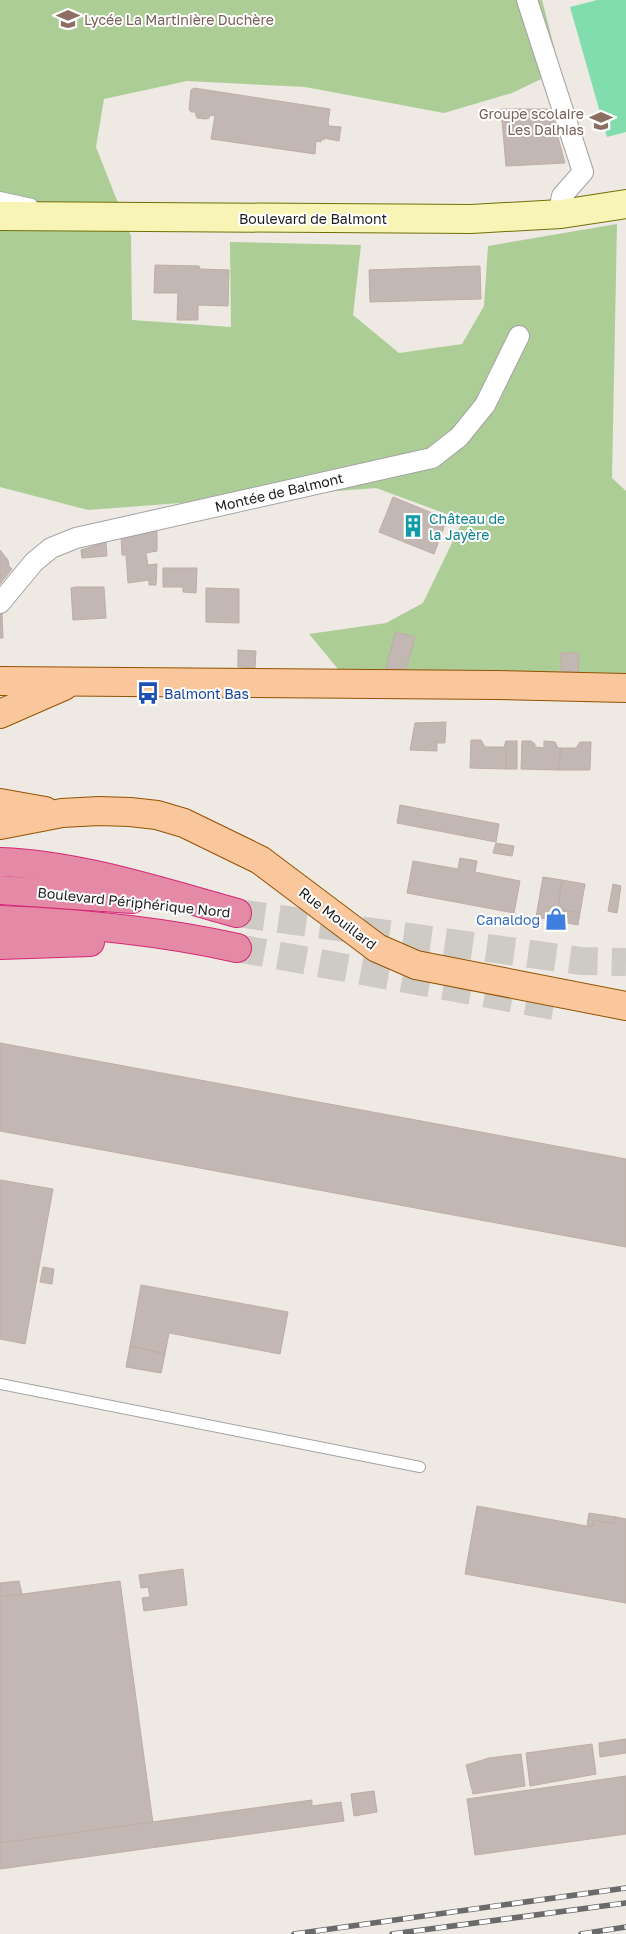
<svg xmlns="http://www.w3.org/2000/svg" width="626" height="1934" font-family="'Golos Text',sans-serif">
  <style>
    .forest { fill: #adcd97 }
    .pitch { fill: #81dcae }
    .building { fill: #c2b7b2; stroke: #bfada5 }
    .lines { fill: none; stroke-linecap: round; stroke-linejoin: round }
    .highway-tunnel { stroke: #cecac4; stroke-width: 28; stroke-dasharray: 28 14; stroke-linecap: butt }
    .lane-casing { stroke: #a3a3a3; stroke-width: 12 }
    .street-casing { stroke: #a3a3a3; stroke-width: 22 }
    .secondary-casing { stroke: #717006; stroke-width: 30 }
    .primary-casing { stroke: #935202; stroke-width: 30 }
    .highway-casing { stroke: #d52676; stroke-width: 30 }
    .lane { stroke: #fff; stroke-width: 10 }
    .street { stroke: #fff; stroke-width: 20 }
    .secondary { stroke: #f8f4b6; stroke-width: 28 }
    .primary { stroke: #fac69b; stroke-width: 28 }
    .highway { stroke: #e58aa6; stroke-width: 28 }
    .rail-casing { stroke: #6a6a6a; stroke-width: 5.5 }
    .rail { stroke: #fff; stroke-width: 4; stroke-dasharray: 11; stroke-linecap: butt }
    .labels { text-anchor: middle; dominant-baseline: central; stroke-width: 4; stroke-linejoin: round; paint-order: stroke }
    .education-label { font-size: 14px; fill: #785e54; stroke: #fff; text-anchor: start }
    .street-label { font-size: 14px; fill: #1c1c1c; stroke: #fff }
    .culture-label { font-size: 14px; fill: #0d838f; stroke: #fff; text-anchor: start }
    .transit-label { font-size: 14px; fill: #164399; stroke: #fff; text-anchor: start }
    .shop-label { font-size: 14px; fill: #366cbe; stroke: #fff; text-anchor: end }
  </style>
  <rect width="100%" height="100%" fill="#eee9e2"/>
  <polygon class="forest" points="0,0 542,0 560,70 512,93 444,113 305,87 187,81 104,99 96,147 131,236 132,320 231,327 230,242 361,245 353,315 399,353 462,344 484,306 488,246 617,224 612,478 626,491 626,674 475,673 338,669 309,634 386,623 423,603 463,520 376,488 88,510 0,487"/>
  <polygon class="pitch" points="597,0 626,0 626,132 607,137 570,7"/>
  <g class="building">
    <polygon points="194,88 330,109 328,123 329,126 341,127 339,141 324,138 324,140 321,139 321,142 316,141 315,154 211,139 215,116 210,115 209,118 206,119 197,118 195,112 191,112 189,109 191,90"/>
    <polygon points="501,109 547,109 551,111 565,163 506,166"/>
    <polygon points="155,265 199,266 200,269 229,270 228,306 198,305 198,320 177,320 178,293 154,293"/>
    <polygon points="480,266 481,299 370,302 369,270"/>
    <polygon points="393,497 447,519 434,554 379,532"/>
    <polygon points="157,531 157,551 146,553 148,565 157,564 156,585 149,585 149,580 128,583 126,555 122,555 121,537"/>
    <polygon points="106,542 107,556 82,558 81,550"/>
    <polygon points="0,550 8,560 9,566 12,569 0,584"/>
    <polygon points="163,568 197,568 196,593 183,592 183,587 163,587"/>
    <polygon points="76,587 104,587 106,618 73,620 71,588"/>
    <polygon points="206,588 239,589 239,623 206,622"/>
    <polygon points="2,613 3,638 0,638 0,614"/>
    <polygon points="395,632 415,637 406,669 386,669"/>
    <polygon points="238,650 256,651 255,668 238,667"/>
    <polygon points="561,653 579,653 578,672 561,671"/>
    <polygon points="446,722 445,743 437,743 437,751 410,750 415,723"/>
    <polygon points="471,740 481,740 485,747 504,747 506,741 506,769 470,768"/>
    <rect x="506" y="741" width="11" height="28"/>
    <polygon points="522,741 531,741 535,744 535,747 544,748 544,741 555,742 558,748 561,748 558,770 521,769"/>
    <polygon points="580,742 591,742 590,770 558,770 561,748 576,748"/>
    <polygon points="400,805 499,824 496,842 397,823"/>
    <polygon points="496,843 514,846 512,856 493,853"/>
    <polygon points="460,858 477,861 475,872 520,881 514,913 407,893 413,861 458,869"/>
    <polygon points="543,877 562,880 558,909 580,913 578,925 536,917"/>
    <polygon points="562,880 585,884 580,913 558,909"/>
    <polygon points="613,884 621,886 617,913 608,911"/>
    <polygon points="0,1043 626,1159 626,1247 0,1131"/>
    <polygon points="0,1180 53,1189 25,1344 0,1339"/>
    <polygon points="43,1267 54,1269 52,1284 40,1282"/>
    <polygon points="141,1285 288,1312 280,1354 169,1333 165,1354 130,1346"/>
    <polygon points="130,1346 165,1354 161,1373 126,1367"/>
    <polygon points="477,1506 592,1527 594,1520 614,1524 616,1517 626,1519 626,1603 465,1574"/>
    <polygon points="589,1513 616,1517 614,1524 594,1520 592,1527 587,1525"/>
    <polygon points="183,1569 187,1605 144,1611 142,1598 150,1597 148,1587 141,1588 139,1575"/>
    <polygon points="19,1581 22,1594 0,1597 0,1583"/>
    <polygon points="120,1581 153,1823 0,1843 0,1597"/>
    <polygon points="626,1739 626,1753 600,1757 599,1743"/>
    <polygon points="592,1744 596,1774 530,1786 526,1753"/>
    <polygon points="521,1754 525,1786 473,1794 466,1765 489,1758"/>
    <polygon points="626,1776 626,1834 475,1855 467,1799"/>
    <polygon points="374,1791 377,1812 354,1816 351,1794"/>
    <polygon points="312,1800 312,1806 341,1802 344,1821 0,1869 0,1843"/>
  </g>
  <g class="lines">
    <g class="highway-tunnel">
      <polyline points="237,913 581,961 626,962"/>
      <polyline points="237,948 565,1008"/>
    </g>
    <defs>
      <g id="lane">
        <polyline points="0,197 32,204"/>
        <polyline points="0,1384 420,1467"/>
      </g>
      <g id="street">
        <polyline points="527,0 583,172 562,196 561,201"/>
        <polyline points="0,603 34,562 51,548 76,538 432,458 459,437 485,405 519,336"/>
      </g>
      <polyline id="secondary" points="0,216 471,219 561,214 626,204"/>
      <g id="primary">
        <polyline points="0,681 496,685 626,688"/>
        <polyline points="0,714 64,686"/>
        <polyline points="0,803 45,811"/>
        <polyline points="0,825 62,813 99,811 130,812 157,815 184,823 260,860 377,948 416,965 626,1006"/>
      </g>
      <g id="highway">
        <path d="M0,862c80,3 161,30 237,51"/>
        <polyline points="0,890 132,899"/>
        <path d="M0,920c78,3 161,11 237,28"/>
        <polyline points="0,945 90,942"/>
      </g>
    </defs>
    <use href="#lane" class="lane-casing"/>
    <use href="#street" class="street-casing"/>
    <use href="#secondary" class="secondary-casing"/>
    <use href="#primary" class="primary-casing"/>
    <use href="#highway" class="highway-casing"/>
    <use href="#lane" class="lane"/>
    <use href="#street" class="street"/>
    <use href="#secondary" class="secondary"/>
    <use href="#primary" class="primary"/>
    <use href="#highway" class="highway"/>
    <defs>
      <g id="rail">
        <polyline points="294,1934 626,1888"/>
        <polyline points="392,1934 626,1903"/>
        <polyline points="581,1934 626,1927"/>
      </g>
    </defs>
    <use href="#rail" class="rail-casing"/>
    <use href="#rail" class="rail"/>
  </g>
  <defs>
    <symbol id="school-bare" viewBox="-9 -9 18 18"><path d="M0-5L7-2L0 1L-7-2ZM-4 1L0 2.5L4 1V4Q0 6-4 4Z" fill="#8d6e63" stroke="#fff" stroke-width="2.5" paint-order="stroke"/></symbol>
    <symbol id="building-bare" viewBox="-9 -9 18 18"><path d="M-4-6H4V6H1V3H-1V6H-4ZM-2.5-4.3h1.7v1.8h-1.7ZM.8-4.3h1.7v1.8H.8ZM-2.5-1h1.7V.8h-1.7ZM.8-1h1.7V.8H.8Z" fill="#0f9aa8" stroke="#fff" stroke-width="2.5" paint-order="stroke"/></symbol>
    <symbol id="bus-bare" viewBox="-9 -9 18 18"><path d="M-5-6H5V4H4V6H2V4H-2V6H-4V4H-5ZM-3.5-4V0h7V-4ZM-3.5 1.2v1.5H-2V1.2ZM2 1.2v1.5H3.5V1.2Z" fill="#1a4fb4" stroke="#fff" stroke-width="2.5" paint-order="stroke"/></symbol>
    <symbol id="shop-bare" viewBox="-9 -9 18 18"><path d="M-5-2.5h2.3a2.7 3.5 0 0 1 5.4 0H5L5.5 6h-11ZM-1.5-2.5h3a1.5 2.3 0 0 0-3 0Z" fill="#3f7fe0" stroke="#fff" stroke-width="2.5" paint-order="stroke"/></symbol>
  </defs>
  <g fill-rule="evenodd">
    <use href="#school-bare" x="52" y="3" width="32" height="32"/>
    <use href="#school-bare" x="585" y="105" width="32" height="32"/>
    <use href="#building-bare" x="397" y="510" width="32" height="32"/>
    <use href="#bus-bare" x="132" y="677" width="32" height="32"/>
    <use href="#shop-bare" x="540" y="903" width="32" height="32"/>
  </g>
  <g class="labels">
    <g class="education-label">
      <text x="84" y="19">Lycée La Martinière Duchère</text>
      <text x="584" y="113" text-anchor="end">Groupe scolaire<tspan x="584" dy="16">Les Dalhias</tspan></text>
    </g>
    <g class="street-label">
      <text x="313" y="218">Boulevard de Balmont</text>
      <text transform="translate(279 492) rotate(-13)">Montée de Balmont</text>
      <text transform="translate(134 902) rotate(6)">Boulevard Périphérique Nord</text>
      <text transform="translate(338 918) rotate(37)">Rue Mouillard</text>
    </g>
    <g class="culture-label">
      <text x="429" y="518">Château de<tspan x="429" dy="16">la Jayère</tspan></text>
    </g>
    <g class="transit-label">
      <text x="164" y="693">Balmont Bas</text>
    </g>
    <g class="shop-label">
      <text x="540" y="919">Canaldog</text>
    </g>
  </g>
</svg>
